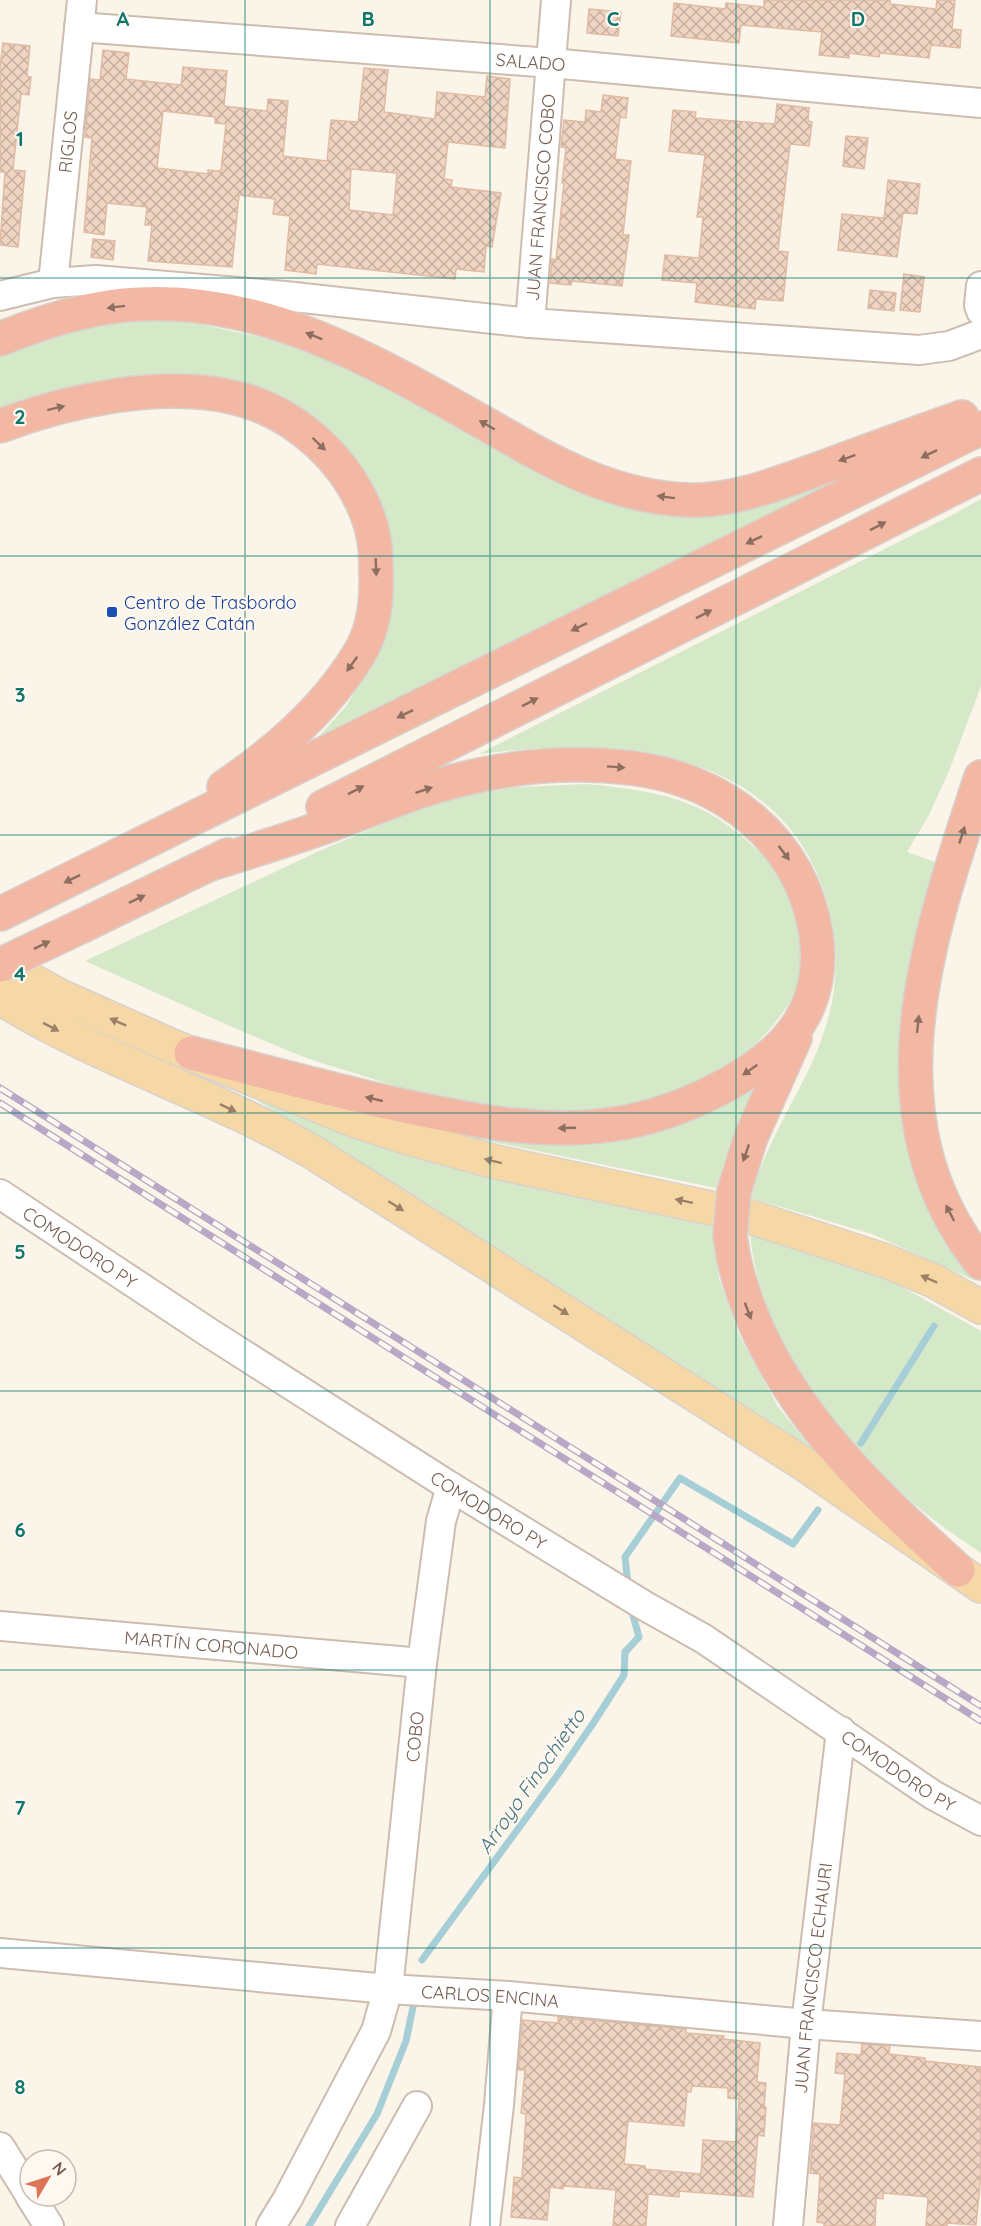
<svg xmlns="http://www.w3.org/2000/svg" width="981" height="2226" font-family="Quicksand,sans-serif">
  <style>
    .green { fill: #d5e9c8 }
    .lines { fill: none; stroke-linecap: round; stroke-linejoin: round }
    .stream { stroke: #a5ced6; stroke-width: 7 }
    .building { fill: url(#building-cross-hatch); stroke: #e1bba3; stroke-width: 1.5; fill-rule: evenodd }
    .minor-casing { stroke: #cdbdb0; stroke-width: 32 }
    .major-casing { stroke: #d8d1cd; stroke-width: 36 }
    .highway-casing { stroke: #d8d1cd; stroke-width: 36 }
    .minor { stroke: #fff; stroke-width: 28 }
    .major { stroke: #f6d8a6; stroke-width: 33 }
    .highway { stroke: #f2b8a4; stroke-width: 33 }
    .rail-casing { stroke: #b8a7c5; stroke-width: 7 }
    .rail { stroke: #fef8f0; stroke-width: 4.5; stroke-dasharray: 14; stroke-linecap: butt }
    .highway-bridge-casing { stroke: #d8d1cd; stroke-width: 36; stroke-linecap: butt }
    .highway-bridge { stroke: #f2b8a4; stroke-width: 33 }
    .oneway { fill: #8e6e5f }
    .oneway2 { fill: #9c8168 }
    .grid { fill: none; stroke: #0f766e; stroke-width: 1.5; stroke-opacity: 0.55 }
    .transit-dot { fill: #1a4fb4; stroke: #fef8f0; stroke-width: 2 }
    .labels { text-anchor: middle; dominant-baseline: central; stroke-width: 4.5; stroke-linejoin: round; paint-order: stroke }
    .street-label { font-size: 18px; fill: #755c4e; stroke: #fef8f0 }
    .transit-label { font-size: 18px; fill: #164399; stroke: #fef8f0; text-anchor: start }
    .water-label { font-size: 20px; font-style: italic; fill: #457680; stroke: #fef8f0 }
    .grid-label { font-size: 20px; text-anchor: middle; font-weight: bold; fill: #0f766e; stroke: #fef8f0; stroke-width: 4.5; stroke-linejoin: round; paint-order: stroke }
  </style>
  <defs>
    <pattern id="building-cross-hatch" width="8" height="8" patternUnits="userSpaceOnUse" patternTransform="scale(1.5)"><rect width="8" height="8" fill="#efd4c2"/><path d="M0 0l8 8M0 8l8-8" fill="none" stroke="#c6afa0"/></pattern>
  </defs>
  <rect width="100%" height="100%" fill="#fbf4e9"/>
  <g class="green">
    <polygon points="169,320 195,323 333,353 641,506 883,459 301,757 347,705 373,661 380,521 272,401 0,413 0,352 76,330 106,324"/>
    <path d="M981,499v187l-32,85 -20,44 -22,37 31,11 -16,66 10,276 44,76 -104,-47 -121,-36c16,-64 60,-116 77,-179 12,-43 10,-91 -6,-133 -52,-142 -215,-149 -343,-132l475,-240z"/>
    <path d="M587,784c69,7 117,14 169,65 12,11 25,24 32,39 5,10 6,22 8,33 5,19 10,36 5,55 -3,15 -12,28 -21,40 -46,66 -141,96 -219,97 -64,2 -128,-15 -188,-34 -30,-10 -62,-18 -91,-31 -66,-27 -131,-58 -197,-87l230,-108 109,-47 49,-12 45,-7z"/>
    <polygon points="754,1090 730,1143 716,1188 445,1132 619,1138 664,1129 695,1118"/>
    <polygon points="256,1100 404,1149 502,1179 714,1227 714,1249 719,1278 739,1335 778,1407 811,1447"/>
    <path d="M750,1233l136,45 95,53v222c-17,-12 -36,-24 -52,-37 -88,-72 -168,-166 -179,-283z"/>
  </g>
  <g class="lines">
    <g class="stream">
      <polyline points="861,1443 934,1326"/>
      <polyline points="628,1585 625,1557 680,1478 793,1544 818,1510"/>
      <polyline points="422,1960 559,1773 594,1722 624,1675 625,1652 639,1637 632,1612"/>
      <polyline points="309,2226 377,2114 406,2041 413,2007"/>
    </g>
  </g>
  <g class="building">
    <polygon points="764,0 890,0 890,4 936,9 937,0 955,0 952,29 961,30 960,48 931,45 929,58 880,53 879,57 849,53 849,58 819,55 822,32 741,25 739,43 671,36 674,3 725,9 726,3 764,7"/>
    <polygon points="589,9 621,12 618,36 587,33"/>
    <polygon points="3,43 30,46 27,76 31,77 29,95 21,94 13,170 25,171 18,247 0,245 5,172 0,172 0,66"/>
    <path d="M103,50l26,3 -3,26 55,6 2,-18 44,4 -3,35 43,5 1,-12 20,2 -5,55 44,5 4,-41 27,2 6,-54 24,2 -4,42 51,7 2,-27 48,5 2,-21 23,3 -5,69 -57,-6 -4,37 8,1 -1,7 50,6 -9,54 -6,-1 -2,26 -28,-3 -1,10 -138,-15 -1,10 -31,-4 5,-54 -17,-2 2,-15 -36,-4 -7,72 -84,-6 4,-36h-7l2,-18 -40,-4 -3,32 -20,-3 8,-94 -7,-1 5,-58 10,1zM163,111l52,6v6l11,1 -5,47 -13,-1v4l-51,-6zM351,169l46,4 -4,42 -44,-5z"/>
    <polygon points="603,95 628,98 626,118 620,117 615,159 631,161 623,235 629,235 622,286 572,281 571,285 550,283 552,259 556,260 564,183 562,183 566,148 561,147 564,120 585,122 586,110 601,112"/>
    <polygon points="777,104 809,108 808,121 812,122 809,146 790,144 778,251 788,252 783,301 756,299 755,309 695,302 697,283 662,280 665,255 699,258 703,217 697,217 705,155 669,151 673,110 696,112 695,118 775,124"/>
    <polygon points="846,136 868,138 864,169 843,166"/>
    <polygon points="888,180 920,184 917,214 903,213 897,257 838,250 842,214 884,218"/>
    <polygon points="93,239 115,241 113,260 91,257"/>
    <polygon points="904,274 924,277 920,312 900,310"/>
    <polygon points="870,290 896,293 894,311 868,308"/>
    <path d="M558,2017l128,12v4l38,3 -1,3 37,4 -3,39 9,1 -2,24h2l-2,29 -6,-1 -5,62 -74,-6v6l-31,-3 -2,32h-33l3,-36 -52,-4 -1,3 -13,-2 -3,33 -36,-3 3,-40 8,1 4,-64 -5,-1 4,-43h-7l5,-50 35,3zM692,2086l36,2v10l11,1 -3,43 -33,-2 -2,34 -56,-5v-3l-21,-2 4,-43 56,5 3,-34h4z"/>
    <polygon points="862,2044 890,2046 889,2054 925,2058 925,2061 981,2067 981,2176 976,2225 947,2223 947,2226 926,2226 928,2197 883,2193 883,2199 876,2198 875,2226 824,2226 824,2223 817,2222 820,2174 810,2173 814,2123 840,2125 845,2074 835,2073 837,2053 861,2055"/>
  </g>
  <g class="lines">
    <defs>
      <g id="minor">
        <path id="s1" d="M79,27l472,36 430,40"/>
        <path id="s2" d="M53,283l29,-283"/>
        <polyline points="981,286 979,305 981,311"/>
        <polyline points="0,296 53,283 96,280 285,296 530,323 919,350 949,346 981,334"/>
        <path id="s3" d="M530,323l26,-323"/>
        <path id="s4" d="M0,1194l208,138 243,155 194,119 59,33 229,156 48,26"/>
        <path id="s5" d="M0,1626l422,37"/>
        <path id="s6" d="M0,1953l388,36 120,7 298,28 175,12"/>
        <polyline points="0,2147 30,2195"/>
        <polyline points="30,2196 49,2226"/>
        <path id="s7" d="M271,2226l16,-26 89,-169 12,-42 34,-326 19,-142 10,-34"/>
        <polyline points="350,2226 417,2106"/>
        <polyline points="485,2226 499,2105 508,1996"/>
        <path id="s8" d="M788,2226l18,-202 35,-293"/>
      </g>
      <g id="major">
        <polyline points="0,963 60,996 172,1046 356,1121 405,1137 496,1162 748,1216 886,1261 934,1281 981,1307"/>
        <path d="M0,998c100,62 213,96 314,155l487,309 180,124"/>
      </g>
      <g id="highway">
        <path d="M0,339c44,-18 92,-33 139,-35 126,-7 239,59 345,119 66,38 126,74 204,77 48,2 95,-19 139,-34 45,-17 90,-33 135,-49"/>
        <path d="M0,426c69,-26 162,-46 236,-28 62,15 117,67 135,128 5,17 5,33 5,50 1,27 -3,55 -17,78 -33,54 -83,98 -135,133"/>
        <path d="M981,777c-52,157 -117,340 0,486"/>
        <polyline points="323,807 981,474"/>
        <polyline points="0,914 981,428"/>
        <polyline points="84,925 228,855"/>
        <path d="M191,1053c68,17 136,36 204,51 78,17 157,34 237,17 55,-12 142,-51 170,-103 15,-26 18,-55 14,-84 -15,-95 -93,-155 -185,-166 -68,-8 -137,0 -201,20 -33,10 -64,24 -95,35 -41,15 -83,28 -125,41"/>
        <polyline points="734,1191 751,1137 795,1038"/>
        <path d="M733,1255c28,133 128,227 225,315"/>
      </g>
    </defs>
    <use href="#minor" class="minor-casing"/>
    <use href="#major" class="major-casing"/>
    <use href="#highway" class="highway-casing"/>
    <use href="#minor" class="minor"/>
    <use href="#major" class="major"/>
    <use href="#highway" class="highway"/>
    <defs>
      <g id="rail">
        <polyline points="0,1088 981,1706"/>
        <polyline points="0,1103 981,1721"/>
      </g>
    </defs>
    <use href="#rail" class="rail-casing"/>
    <use href="#rail" class="rail"/>
    <defs>
      <g id="highway-bridge">
        <polyline points="0,965 84,925"/>
        <polyline points="733,1255 730,1235 734,1191"/>
      </g>
    </defs>
    <use href="#highway-bridge" class="highway-bridge-casing"/>
    <use href="#highway-bridge" class="highway-bridge"/>
  </g>
  <defs><path id="oneway-solid" d="M-6-.8H1V-3.2L6.5 0L1 3.2V.8H-6Z" transform="scale(1.5)"/></defs>
  <g class="oneway">
    <use href="#oneway-solid" transform="translate(116 307) rotate(173)"/>
    <use href="#oneway-solid" transform="translate(314 336) rotate(-158)"/>
    <use href="#oneway-solid" transform="translate(56 408) rotate(-14)"/>
    <use href="#oneway-solid" transform="translate(487 425) rotate(-150)"/>
    <use href="#oneway-solid" transform="translate(319 444) rotate(44)"/>
    <use href="#oneway-solid" transform="translate(929 454) rotate(154)"/>
    <use href="#oneway-solid" transform="translate(847 458) rotate(160)"/>
    <use href="#oneway-solid" transform="translate(666 497) rotate(-173)"/>
    <use href="#oneway-solid" transform="translate(878 526) rotate(-27)"/>
    <use href="#oneway-solid" transform="translate(754 540) rotate(154)"/>
    <use href="#oneway-solid" transform="translate(376 567) rotate(88)"/>
    <use href="#oneway-solid" transform="translate(704 614) rotate(-27)"/>
    <use href="#oneway-solid" transform="translate(579 627) rotate(154)"/>
    <use href="#oneway-solid" transform="translate(352 664) rotate(126)"/>
    <use href="#oneway-solid" transform="translate(530 702) rotate(-27)"/>
    <use href="#oneway-solid" transform="translate(405 714) rotate(154)"/>
    <use href="#oneway-solid" transform="translate(616 767) rotate(4)"/>
    <use href="#oneway-solid" transform="translate(356 790) rotate(-27)"/>
    <use href="#oneway-solid" transform="translate(424 790) rotate(-18)"/>
    <use href="#oneway-solid" transform="translate(962 835) rotate(-72)"/>
    <use href="#oneway-solid" transform="translate(784 853) rotate(53)"/>
    <use href="#oneway-solid" transform="translate(72 879) rotate(154)"/>
    <use href="#oneway-solid" transform="translate(137 899) rotate(-25)"/>
    <use href="#oneway-solid" transform="translate(42 945) rotate(-26)"/>
    <use href="#oneway-solid" transform="translate(918 1024) rotate(-84)"/>
    <use href="#oneway-solid" transform="translate(750 1070) rotate(145)"/>
    <use href="#oneway-solid" transform="translate(374 1099) rotate(-167)"/>
    <use href="#oneway-solid" transform="translate(567 1128) rotate(178)"/>
    <use href="#oneway-solid" transform="translate(746 1153) rotate(109)"/>
    <use href="#oneway-solid" transform="translate(950 1213) rotate(-117)"/>
    <use href="#oneway-solid" transform="translate(748 1311) rotate(69)"/>
  </g>
  <g class="oneway2">
    <use href="#oneway-solid" transform="translate(118 1022) rotate(-156)"/>
    <use href="#oneway-solid" transform="translate(51 1027) rotate(27)"/>
    <use href="#oneway-solid" transform="translate(228 1108) rotate(25)"/>
    <use href="#oneway-solid" transform="translate(493 1161) rotate(-166)"/>
    <use href="#oneway-solid" transform="translate(684 1201) rotate(-168)"/>
    <use href="#oneway-solid" transform="translate(396 1206) rotate(32)"/>
    <use href="#oneway-solid" transform="translate(929 1279) rotate(-156)"/>
    <use href="#oneway-solid" transform="translate(561 1310) rotate(32)"/>
  </g>
  <path class="grid" d="M245,0v2226M490,0v2226M736,0v2226M0,278h981M0,556h981M0,835h981M0,1113h981M0,1391h981M0,1670h981M0,1948h981"/>
  <rect class="transit-dot" x="106" y="606" width="12" height="12" rx="3"/>
  <g class="labels">
    <g class="street-label">
      <text stroke="none"><textPath href="#s1" startOffset="453">SALADO</textPath></text>
      <text stroke="none"><textPath href="#s2" startOffset="142">RIGLOS</textPath></text>
      <text stroke="none"><textPath href="#s3" startOffset="126">JUAN FRANCISCO COBO</textPath></text>
      <text stroke="none"><textPath href="#s4" startOffset="96">COMODORO PY</textPath></text>
      <text stroke="none"><textPath href="#s4" startOffset="582">COMODORO PY</textPath></text>
      <text stroke="none"><textPath href="#s5" startOffset="212">MARTÍN CORONADO</textPath></text>
      <text stroke="none"><textPath href="#s7" startOffset="519">COBO</textPath></text>
      <text stroke="none"><textPath href="#s4" startOffset="1068">COMODORO PY</textPath></text>
      <text stroke="none"><textPath href="#s8" startOffset="249">JUAN FRANCISCO ECHAURI</textPath></text>
      <text stroke="none"><textPath href="#s6" startOffset="492">CARLOS ENCINA</textPath></text>
    </g>
    <g class="transit-label">
      <text x="124" y="602">Centro de Trasbordo<tspan x="124" dy="21">González Catán</tspan></text>
    </g>
    <g class="water-label">
      <text transform="translate(531 1781) rotate(-55)">Arroyo Finochietto</text>
    </g>
  </g>
  <g class="grid-label">
    <text x="123" y="26">A</text>
    <text x="368" y="26">B</text>
    <text x="613" y="26">C</text>
    <text x="858" y="26">D</text>
    <text x="20" y="146">1</text>
    <text x="20" y="424">2</text>
    <text x="20" y="702">3</text>
    <text x="20" y="981">4</text>
    <text x="20" y="1259">5</text>
    <text x="20" y="1537">6</text>
    <text x="20" y="1815">7</text>
    <text x="20" y="2094">8</text>
  </g>
  <g transform="translate(48 2178) rotate(51)"><circle r="28" fill="#fef8f0" stroke="#c7baaf" stroke-width="1.5"/>
  <path d="M0-4.5L10 22L0 15L-10 22Z" fill="#de7456"/>
  <text y="-9" font-size="16" font-weight="bold" text-anchor="middle" fill="#755c4e">N</text>
  </g>
</svg>
